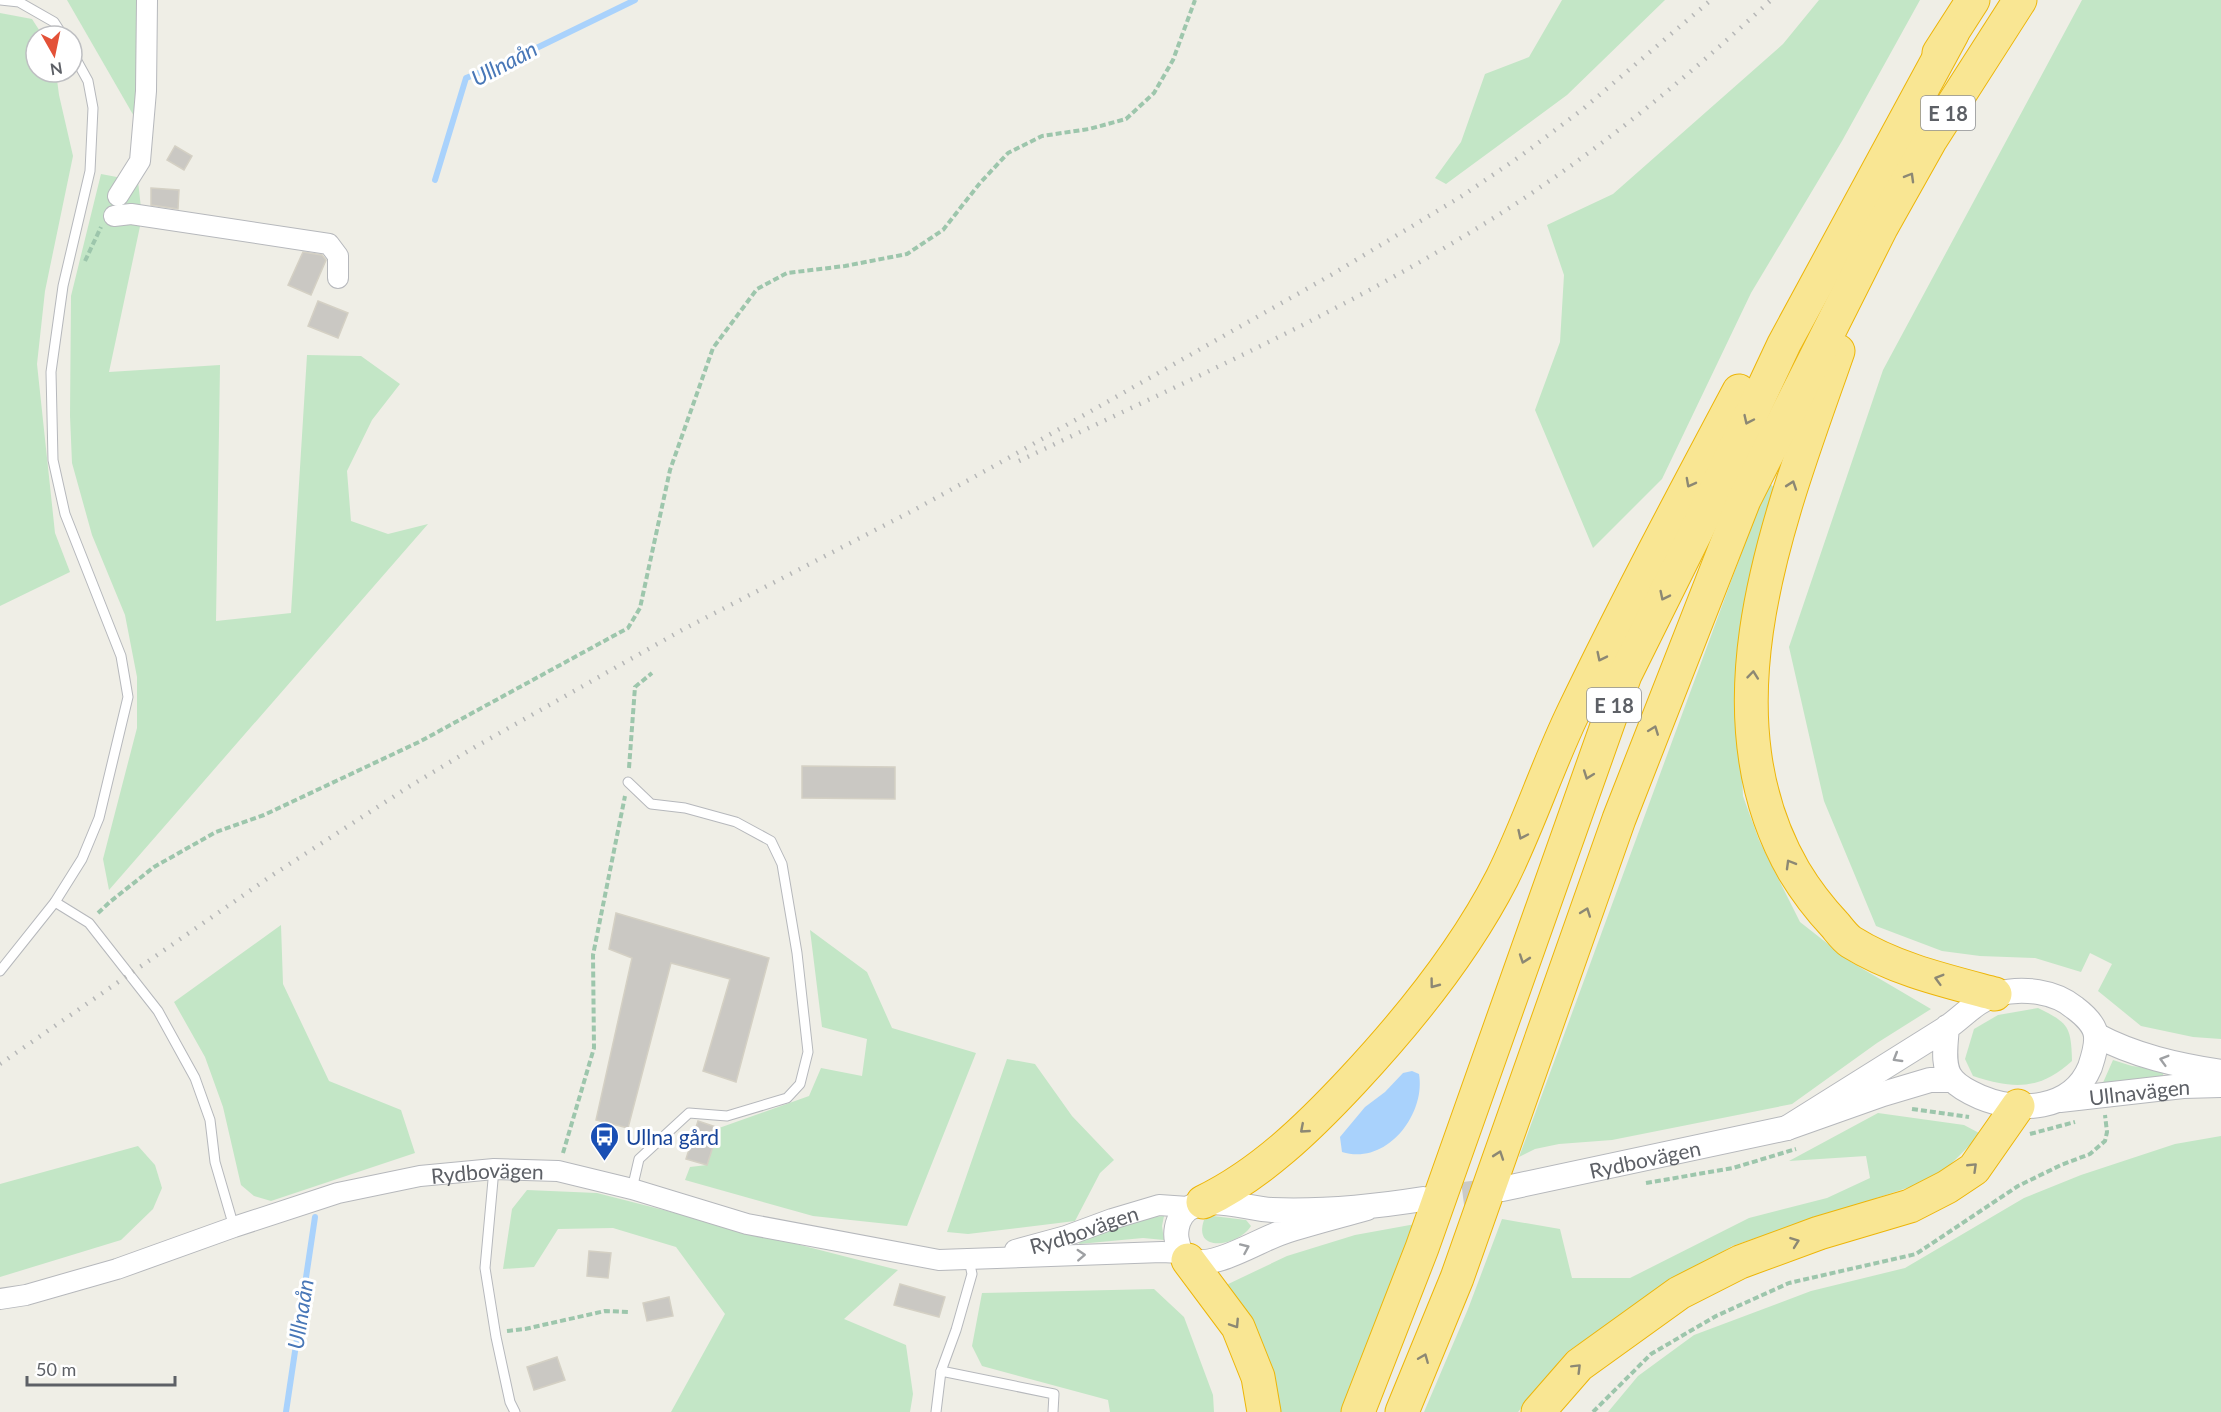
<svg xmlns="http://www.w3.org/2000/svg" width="2221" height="1412" font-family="Lato,sans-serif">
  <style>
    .green { fill: #c3e6c6 }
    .water { fill: #a9d2fc }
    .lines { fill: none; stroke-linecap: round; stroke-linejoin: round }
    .stream { stroke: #a9d2fc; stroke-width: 6 }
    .building { fill: #cac8c3; stroke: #d4d0c4; stroke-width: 1.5 }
    .tertiary-tunnel { stroke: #cacac6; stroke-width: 24; stroke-dasharray: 24 12; stroke-linecap: butt }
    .service-casing { stroke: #b6b8bc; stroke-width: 11 }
    .minor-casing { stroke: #b6b8bc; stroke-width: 22 }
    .tertiary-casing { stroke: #b6b8bc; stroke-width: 26 }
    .motorway-casing { stroke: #edb508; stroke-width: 35 }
    .path { stroke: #9dc6ac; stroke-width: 4; stroke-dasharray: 6 3; stroke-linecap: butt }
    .service { stroke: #fff; stroke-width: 9 }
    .minor { stroke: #fff; stroke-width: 20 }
    .tertiary { stroke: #fff; stroke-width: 24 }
    .motorway { stroke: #f9e693; stroke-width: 33 }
    .rail { stroke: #b6b7b7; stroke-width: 4.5; stroke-dasharray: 1.5 8; stroke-linecap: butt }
    .oneway { stroke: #8c8874 }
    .oneway2 { stroke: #9ea0a3 }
    .labels { text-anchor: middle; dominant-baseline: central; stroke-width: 6; stroke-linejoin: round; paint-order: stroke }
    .shield { fill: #fff; stroke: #8e9094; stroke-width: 1.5 }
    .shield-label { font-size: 20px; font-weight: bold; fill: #5d6066 }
    .street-label { font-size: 21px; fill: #5d6066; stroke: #fff }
    .transit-label { font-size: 21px; fill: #164399; stroke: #fff; text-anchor: start }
    .water-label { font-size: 22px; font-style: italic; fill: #4877b7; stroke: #fff }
  </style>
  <rect width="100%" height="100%" fill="#efeee6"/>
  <g class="green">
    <polygon points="67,0 144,0 135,118"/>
    <polygon points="1562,0 1665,0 1567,95 1446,184 1435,178 1461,142 1485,74 1529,57"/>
    <polygon points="1819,0 1920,0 1842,141 1751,293 1662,479 1593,548 1535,410 1560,342 1564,275 1547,225 1613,194 1783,44"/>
    <polygon points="2082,0 2221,0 2221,1039 2193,1037 2141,1026 2098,991 2112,964 2090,953 2081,972 2035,958 1980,956 1942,951 1876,926 1824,801 1789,647 1883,370"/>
    <polygon points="0,13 32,19 43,36 36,36 36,72 56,72 59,95 73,156 45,291 37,364 55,533 70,572 0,606"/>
    <polygon points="101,174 138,181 142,217 109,372 220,365 216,621 291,613 307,355 361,356 400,384 372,420 347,471 351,521 388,534 428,524 109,890 103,859 137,728 137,677 125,615 92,535 72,463 70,416 71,296"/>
    <polygon points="1768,481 1775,489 1739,707 1743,796 1759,840 1800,922 1851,962 1931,1009 1877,1043 1792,1104 1612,1140 1559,1144 1535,1149 1519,1157"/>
    <polygon points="281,925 283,984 329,1081 401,1110 415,1153 271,1201 254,1196 241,1185 223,1107 205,1057 174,1002"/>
    <polygon points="810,930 867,972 892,1028 976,1053 907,1226 813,1216 685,1180 690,1167 707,1165 719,1128 809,1096 821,1068 862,1076 867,1039 822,1027"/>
    <path d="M2038,1008c31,15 33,19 34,53 -33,30 -59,28 -99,15l-8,-17 9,-30 24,-14z"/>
    <polygon points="1007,1059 1035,1064 1072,1116 1114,1160 1100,1173 1075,1221 968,1234 947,1232"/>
    <polygon points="2113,1060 2132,1066 2164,1070 2163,1076 2102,1085"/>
    <polygon points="1878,1113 1964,1125 1981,1134 1937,1178 1732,1246 1641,1302 1567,1352 1518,1412 1424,1412 1468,1309 1502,1219 1560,1229 1572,1278 1630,1278 1749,1218 1827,1198 1870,1178 1866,1156 1789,1161"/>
    <polygon points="2221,1136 2221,1412 1608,1412 1638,1376 1694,1335 1811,1291 1905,1268 2024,1198 2081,1175 2175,1144"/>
    <polygon points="138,1146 155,1165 162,1188 153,1209 121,1240 0,1277 0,1184"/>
    <polygon points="527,1190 597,1193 898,1270 844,1319 906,1345 913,1394 910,1412 671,1412 725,1314 676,1247 613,1228 558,1229 534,1267 503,1269 512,1209"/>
    <polygon points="1164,1216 1162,1226 1164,1240 1143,1238 1079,1244 1081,1240 1150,1217"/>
    <path d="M1213,1216l33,4 5,6c-11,19 -59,29 -47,-6z"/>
    <polygon points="1421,1223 1343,1412 1280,1412 1222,1287 1287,1256 1355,1235"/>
    <polygon points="1154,1289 1184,1317 1213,1395 1214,1412 1110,1412 1108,1400 982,1366 972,1346 982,1293"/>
  </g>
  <path class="water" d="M1412,1071l7,3c7,41 -33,92 -77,78l-2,-15 25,-30 20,-15 18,-19z"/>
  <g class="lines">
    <g class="stream">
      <polyline points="435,180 466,78 516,58 635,0"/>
      <polyline points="286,1412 315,1217"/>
    </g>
  </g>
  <g class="building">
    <polygon points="175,146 192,156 184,170 167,160"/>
    <polygon points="151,188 179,190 178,209 151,205"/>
    <polygon points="303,252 322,255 326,260 311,295 288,285"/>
    <polygon points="318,301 348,313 338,338 308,326"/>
    <polygon points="802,766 895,767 895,799 802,798"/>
    <polygon points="616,913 769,958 736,1082 703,1071 730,979 671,963 628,1128 596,1120 632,958 609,949"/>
    <polygon points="698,1121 719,1128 707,1165 686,1159"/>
    <polygon points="589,1251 611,1253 608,1278 587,1276"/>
    <polygon points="900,1284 945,1297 939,1317 894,1305"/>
    <polygon points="669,1297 673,1316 647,1321 643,1303"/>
    <polygon points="557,1357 565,1380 534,1390 527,1367"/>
  </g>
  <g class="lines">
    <polyline class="tertiary-tunnel" points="1427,1199 1502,1189"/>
    <defs>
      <g id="service">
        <polyline points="0,0 19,2 54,22 63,36"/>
        <polyline points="628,782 651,804 685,808 736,822 771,841 782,864 797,953 808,1052 800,1084 787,1098 727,1116 689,1113 639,1159 632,1189"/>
        <polyline points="55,902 89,923 158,1011 195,1078 210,1120 215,1162 234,1227"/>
        <polyline points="0,971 55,902 82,859 99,818 128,697 121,656 65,514 53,460 51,372 63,286 90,171 93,108 88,81 72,52"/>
        <polyline points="494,1169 485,1268 496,1337 510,1402 515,1412"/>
        <polyline points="941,1371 1054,1394 1053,1412"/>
        <polyline points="936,1412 941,1371 956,1330 972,1274 969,1260"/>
      </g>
      <g id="minor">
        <polyline points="118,196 140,161 146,91 147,0"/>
        <polyline points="114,216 131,214 329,244 338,256 338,278"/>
        <path id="s1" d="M1015,1250l51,-14 46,-17 47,-14 29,2"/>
        <path id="s2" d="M0,1299l26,-4 91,-26 117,-42 104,-34 82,-17 74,-7 64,2 74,18 115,35 192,36 223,-8 18,1"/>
      </g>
      <g id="tertiary">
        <path d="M2096,1035c39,21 81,30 125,37"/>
        <path id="s3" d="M2060,1100l123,-14 38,-1"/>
        <path d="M1787,1128c52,-33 105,-66 158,-99 18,-12 31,-29 52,-35 25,-7 58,-3 78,14 8,6 20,17 21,28 1,10 -3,22 -6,31 -18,44 -72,46 -110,30 -9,-4 -21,-10 -27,-17 -12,-12 -7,-38 -6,-53"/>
        <path id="s4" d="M1502,1189l285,-61 96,-34 47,-14h22"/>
        <path d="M1367,1208c-28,8 -56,15 -84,24 -23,7 -71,39 -95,28 -8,-4 -9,-11 -11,-19 -2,-8 0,-19 5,-26 18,-25 64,-6 90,-5 51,2 101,-3 151,-11"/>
      </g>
      <g id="motorway">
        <polyline points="1939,53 1973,0"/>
        <path d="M1838,351c-56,161 -138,357 -44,520 12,20 25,37 41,54 5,6 10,13 16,17 43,27 95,39 144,52"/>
        <path d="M1203,1202c58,-28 106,-75 149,-121 57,-61 112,-129 150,-203 27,-54 45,-111 71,-165 52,-108 109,-215 166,-322"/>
        <polyline points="1188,1260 1238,1327 1258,1377 1264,1412"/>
        <polyline points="1358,1412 1422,1248 1625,675 1695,534 1784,344 1952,34"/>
        <polyline points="1402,1412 1457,1278 1619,819 1744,500 1881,228 1931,139 2020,0"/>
        <polyline points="1538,1412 1579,1365 1679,1293 1740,1262 1819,1233 1910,1206 1947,1187 1974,1169 2018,1106"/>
      </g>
    </defs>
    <use href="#service" class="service-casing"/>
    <use href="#minor" class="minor-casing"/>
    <use href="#tertiary" class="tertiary-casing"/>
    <use href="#motorway" class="motorway-casing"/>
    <g class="path">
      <polyline points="85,261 101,227"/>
      <polyline points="629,768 635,687 652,673"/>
      <polyline points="98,913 111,901 154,867 216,832 264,815 421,741 628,628 640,608 670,470 713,348 757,289 787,273 845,266 907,254 943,230 980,183 1008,153 1042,136 1089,129 1126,119 1154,93 1173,60 1195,0"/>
      <polyline points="1912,1109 1969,1117"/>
      <polyline points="2030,1134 2075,1122"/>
      <polyline points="563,1153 594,1048 593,955 625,796"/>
      <polyline points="1646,1183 1733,1168 1796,1149"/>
      <polyline points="507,1331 525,1329 605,1311 630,1312"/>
      <polyline points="1593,1412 1651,1354 1716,1316 1789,1283 1916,1254 2018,1186 2061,1165 2090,1154 2105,1141 2107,1132 2105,1115"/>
    </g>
    <use href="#service" class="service"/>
    <use href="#minor" class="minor"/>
    <use href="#tertiary" class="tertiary"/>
    <use href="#motorway" class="motorway"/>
    <g class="rail">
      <path d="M1019,461c155,-74 314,-144 460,-234 106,-65 201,-143 292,-227"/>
      <polyline points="0,1064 274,874 410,786 475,747 682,630 914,510 1003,461 1331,275 1462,196 1522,155 1583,109 1711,0"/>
    </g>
  </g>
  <defs><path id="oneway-chevron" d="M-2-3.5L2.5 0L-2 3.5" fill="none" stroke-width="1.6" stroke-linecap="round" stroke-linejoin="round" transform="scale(1.5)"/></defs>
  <g class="oneway">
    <use href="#oneway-chevron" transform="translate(1910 177) rotate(-60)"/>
    <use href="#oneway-chevron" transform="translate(1748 420) rotate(115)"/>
    <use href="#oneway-chevron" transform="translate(1690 483) rotate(118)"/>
    <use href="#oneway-chevron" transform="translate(1792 485) rotate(-71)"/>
    <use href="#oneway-chevron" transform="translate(1664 596) rotate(116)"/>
    <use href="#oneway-chevron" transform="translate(1601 657) rotate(116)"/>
    <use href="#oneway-chevron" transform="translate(1753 675) rotate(-84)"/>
    <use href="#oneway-chevron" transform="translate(1654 730) rotate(-69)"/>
    <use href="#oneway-chevron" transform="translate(1588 775) rotate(110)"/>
    <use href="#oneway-chevron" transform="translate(1522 835) rotate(115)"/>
    <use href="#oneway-chevron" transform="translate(1790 864) rotate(-120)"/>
    <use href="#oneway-chevron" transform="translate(1586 912) rotate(-70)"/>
    <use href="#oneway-chevron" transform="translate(1524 959) rotate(109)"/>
    <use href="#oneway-chevron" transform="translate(1939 979) rotate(-164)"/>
    <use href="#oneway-chevron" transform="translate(1434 984) rotate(127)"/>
    <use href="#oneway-chevron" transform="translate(1304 1129) rotate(139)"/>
    <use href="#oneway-chevron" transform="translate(1499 1155) rotate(-71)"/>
    <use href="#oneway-chevron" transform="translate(1973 1167) rotate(-44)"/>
    <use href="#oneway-chevron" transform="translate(1795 1242) rotate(-20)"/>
    <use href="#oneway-chevron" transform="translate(1235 1324) rotate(57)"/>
    <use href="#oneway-chevron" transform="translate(1424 1358) rotate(-68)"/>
    <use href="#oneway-chevron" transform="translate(1577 1368) rotate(-45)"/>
  </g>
  <g class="oneway2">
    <use href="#oneway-chevron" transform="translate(1897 1058) rotate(149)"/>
    <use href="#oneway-chevron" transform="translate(2164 1060) rotate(-164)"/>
    <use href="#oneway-chevron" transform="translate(1245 1248) rotate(-24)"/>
    <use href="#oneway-chevron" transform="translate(1081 1255) rotate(-3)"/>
  </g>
  <defs>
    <symbol id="bus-pin" viewBox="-11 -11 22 30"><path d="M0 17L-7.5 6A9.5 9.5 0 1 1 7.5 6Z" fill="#1a4fb4" stroke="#fff"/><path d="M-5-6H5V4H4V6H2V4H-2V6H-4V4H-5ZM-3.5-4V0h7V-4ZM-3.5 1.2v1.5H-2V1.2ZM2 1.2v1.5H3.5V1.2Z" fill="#fff"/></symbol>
  </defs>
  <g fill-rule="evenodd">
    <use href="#bus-pin" x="588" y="1120" width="33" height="45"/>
  </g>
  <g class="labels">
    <g class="shield">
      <rect x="1921" y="96" width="54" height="34" rx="4.5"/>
      <rect x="1587" y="688" width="54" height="34" rx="4.5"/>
    </g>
    <g class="shield-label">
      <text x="1948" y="113">E 18</text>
      <text x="1614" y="705">E 18</text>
    </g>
    <g class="street-label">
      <text stroke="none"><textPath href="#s3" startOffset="80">Ullnavägen</textPath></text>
      <text stroke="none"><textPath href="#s4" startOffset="146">Rydbovägen</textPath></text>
      <text stroke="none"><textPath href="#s2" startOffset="506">Rydbovägen</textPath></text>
      <text stroke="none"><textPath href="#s1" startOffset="72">Rydbovägen</textPath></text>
    </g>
    <g class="transit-label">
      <text x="626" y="1136">Ullna gård</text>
    </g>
    <g class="water-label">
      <text transform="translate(504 63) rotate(-28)">Ullnaån</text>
      <text transform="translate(300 1314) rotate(-81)">Ullnaån</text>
    </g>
  </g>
  <g transform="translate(54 54) rotate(171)"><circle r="28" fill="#ffffff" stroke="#bebfc2" stroke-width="1.5"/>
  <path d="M0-4.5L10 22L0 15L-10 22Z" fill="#e35138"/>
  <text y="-9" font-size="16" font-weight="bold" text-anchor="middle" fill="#5d6066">N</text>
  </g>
  <path d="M27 1376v9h148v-9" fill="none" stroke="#5d6066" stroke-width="3"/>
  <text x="36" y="1376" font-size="18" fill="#5d6066" stroke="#ffffff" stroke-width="4.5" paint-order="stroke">50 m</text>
</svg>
